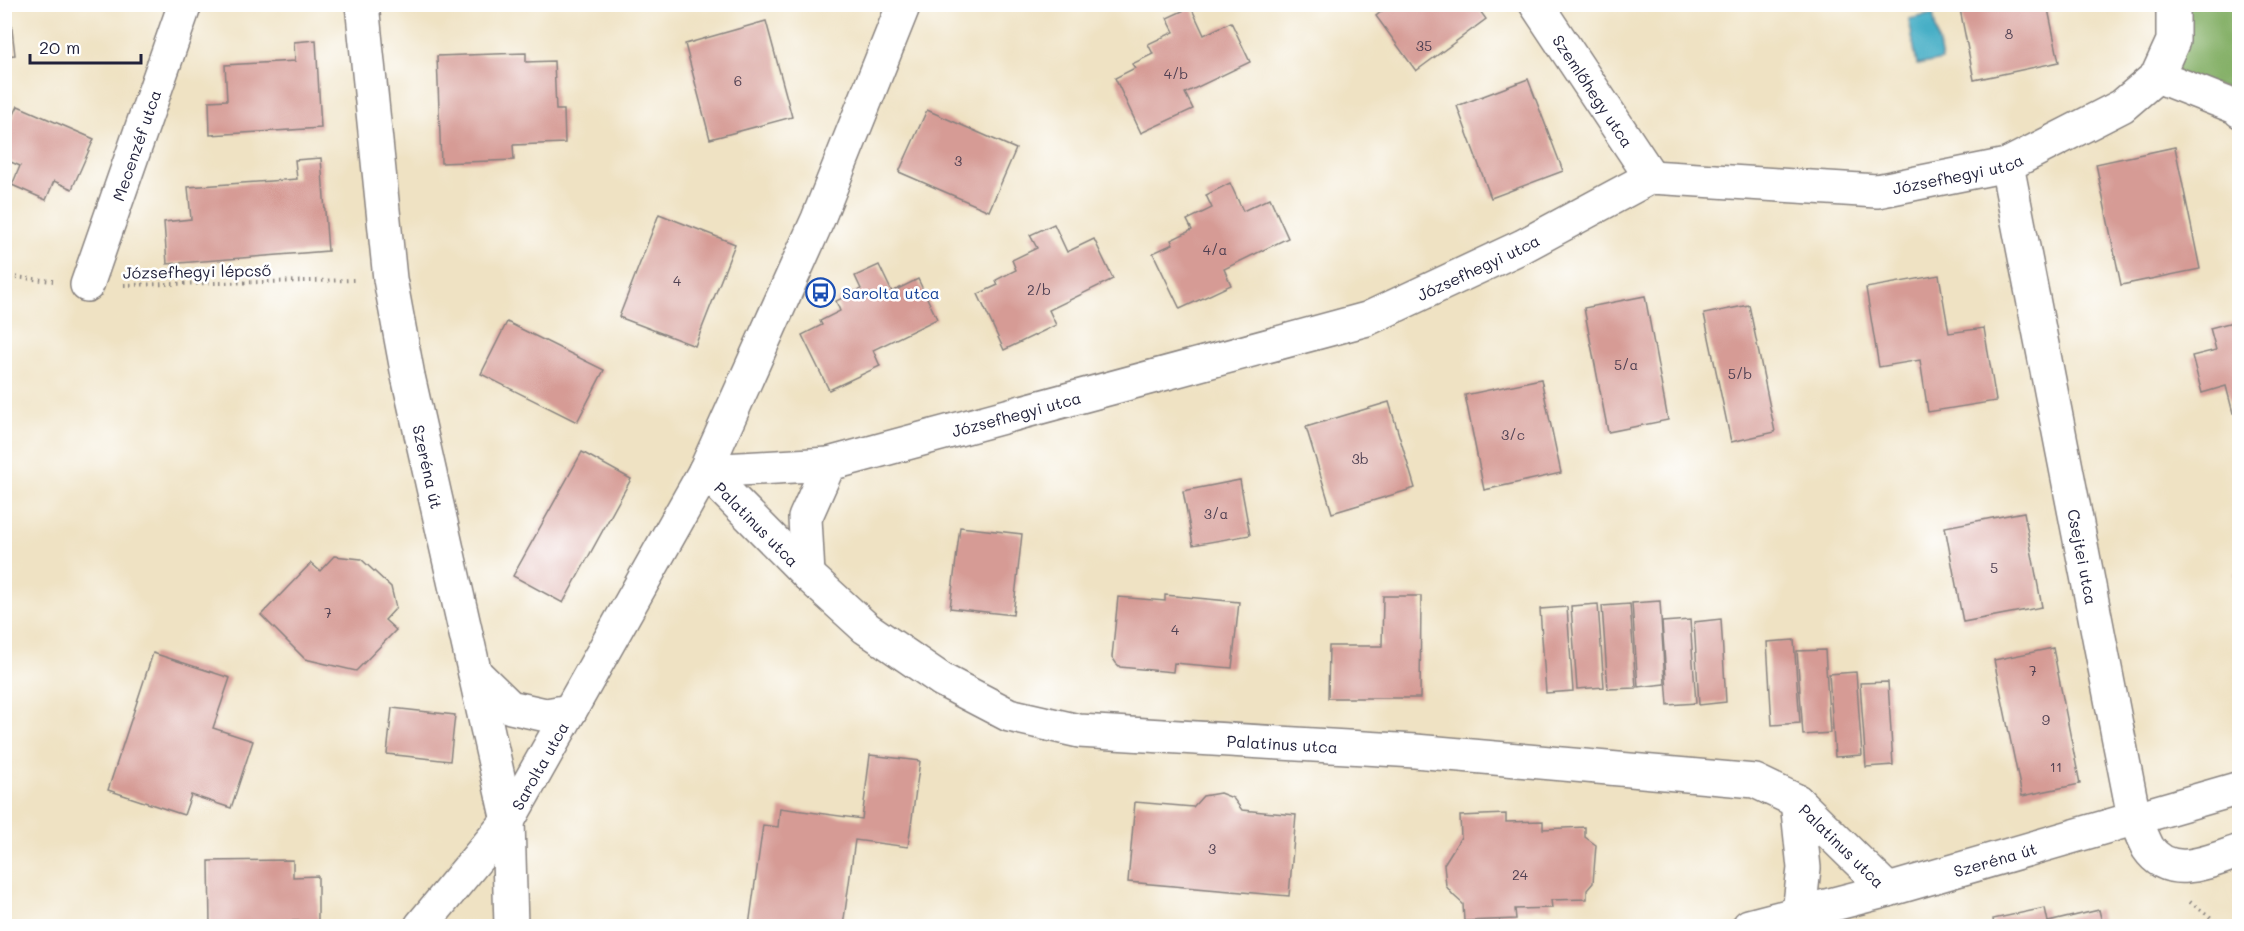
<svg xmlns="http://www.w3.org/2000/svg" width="2244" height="931" font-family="Mali,sans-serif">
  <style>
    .forest { fill: #86b169; stroke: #546a52; stroke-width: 1.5 }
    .water { fill: #47afc6; stroke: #346880; stroke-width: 1.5 }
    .building { fill: #d69b95 }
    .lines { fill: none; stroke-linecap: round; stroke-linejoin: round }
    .minor-casing { stroke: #88827f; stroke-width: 36 }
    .path { stroke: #88827f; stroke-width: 4; stroke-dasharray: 1.5 4.5; stroke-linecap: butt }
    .minor { stroke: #fff; stroke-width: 33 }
    .labels { text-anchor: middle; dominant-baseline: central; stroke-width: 5; stroke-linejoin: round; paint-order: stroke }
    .number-label { font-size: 14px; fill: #4f4052 }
    .street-label { font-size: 16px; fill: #22223b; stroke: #fff }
    .transit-label { font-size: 16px; fill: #164399; stroke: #fff; text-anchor: start }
  </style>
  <rect width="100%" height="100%" fill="#fff"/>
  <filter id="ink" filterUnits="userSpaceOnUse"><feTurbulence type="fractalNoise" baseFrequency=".0167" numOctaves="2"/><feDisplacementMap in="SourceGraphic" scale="12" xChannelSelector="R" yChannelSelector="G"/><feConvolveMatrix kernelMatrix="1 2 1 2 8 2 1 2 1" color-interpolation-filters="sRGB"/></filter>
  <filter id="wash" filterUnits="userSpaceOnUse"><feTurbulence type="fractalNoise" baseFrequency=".008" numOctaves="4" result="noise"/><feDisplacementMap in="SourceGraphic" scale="24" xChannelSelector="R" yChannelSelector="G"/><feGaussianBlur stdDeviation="1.35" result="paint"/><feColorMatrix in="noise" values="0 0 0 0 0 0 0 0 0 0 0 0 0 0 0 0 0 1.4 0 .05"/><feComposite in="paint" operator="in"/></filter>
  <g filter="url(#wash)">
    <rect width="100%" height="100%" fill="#efe2c3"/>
    <polygon class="forest" points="2173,5 2239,5 2239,89 2157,76"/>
    <polygon class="water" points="1933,14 1942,60 1917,65 1909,19"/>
    <g id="blocks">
      <g class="building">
        <polygon points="4,4 9,4 15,55 4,56"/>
        <polygon points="1391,4 1475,4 1486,19 1416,71 1376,16"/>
        <polygon points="1959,4 2047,4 2059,62 1974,80"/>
        <polygon points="1191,7 1204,35 1231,22 1250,62 1185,93 1193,109 1141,133 1115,78 1135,68 1132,64 1153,54 1148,44 1174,32 1167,18"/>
        <polygon points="766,21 792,117 710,139 685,44"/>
        <polygon points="316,40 321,128 210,135 209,101 227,100 225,65 295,61 294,42"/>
        <polygon points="526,53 526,62 554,61 556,110 564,110 565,143 513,145 514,160 441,163 437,56"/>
        <polygon points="1528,79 1563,171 1491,198 1457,106"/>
        <polygon points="18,106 94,139 72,189 54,181 46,200 12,185 20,166 4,159 4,136"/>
        <polygon points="927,110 1016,149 989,211 899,172"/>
        <polygon points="2175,147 2200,269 2121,285 2096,164"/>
        <polygon points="321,158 328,251 167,264 164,222 191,219 188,187 297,179 295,160"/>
        <polygon points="1230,183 1243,211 1270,198 1288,238 1224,269 1231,285 1180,309 1153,253 1173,244 1171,240 1192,230 1187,220 1212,208 1206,195"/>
        <polygon points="659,214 735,244 695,346 619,317"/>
        <polygon points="1054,224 1067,252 1094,239 1113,279 1049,310 1056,325 1004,350 978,294 998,285 996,280 1016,270 1012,260 1037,248 1030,235"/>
        <polygon points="879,265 892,292 918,279 937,319 873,350 880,366 829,390 802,335 822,325 820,321 840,311 836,301 861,289 855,276"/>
        <polygon points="1939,275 1949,333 1984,328 1996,401 1928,412 1920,360 1879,367 1866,288"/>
        <polygon points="1645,296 1668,420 1608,432 1584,308"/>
        <polygon points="1749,305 1775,432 1731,442 1704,314"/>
        <polygon points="2240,320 2240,411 2233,413 2226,386 2202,393 2192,356 2216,350 2210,328"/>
        <polygon points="507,322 604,370 577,422 481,374"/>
        <polygon points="1541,379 1561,473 1484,490 1465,395"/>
        <polygon points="1389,402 1415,488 1332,513 1306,427"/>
        <polygon points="582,452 631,479 563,603 513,576"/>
        <polygon points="1240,480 1250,535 1193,545 1183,491"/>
        <polygon points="2024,512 2042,607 1963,622 1945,527"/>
        <polygon points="960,527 1022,534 1013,615 950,608"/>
        <polygon points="334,556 361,559 391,587 396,608 385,620 396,630 356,671 305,659 261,615 311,563 320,571"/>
        <polygon points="2240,572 2240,594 2239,594 2234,574"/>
        <polygon points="1165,595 1239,602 1232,668 1174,663 1173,672 1120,667 1116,663 1112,657 1118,597 1165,601"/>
        <polygon points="1383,596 1421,596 1420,698 1328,698 1329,646 1382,646"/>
        <polygon points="1660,601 1665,684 1638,687 1632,603"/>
        <polygon points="1598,604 1604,687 1577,689 1571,606"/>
        <polygon points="1630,604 1636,688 1608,689 1602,606"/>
        <polygon points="1567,607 1573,691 1546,693 1540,609"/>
        <polygon points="1721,619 1726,702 1699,705 1694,622"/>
        <polygon points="1690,620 1696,703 1668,705 1662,622"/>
        <polygon points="1794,640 1800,723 1772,725 1767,642"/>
        <polygon points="2053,648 2080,784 2022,796 1994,660"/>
        <polygon points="1825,650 1830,733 1803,735 1797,651"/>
        <polygon points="153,653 230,678 213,728 253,741 231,808 191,795 184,815 108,790"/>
        <polygon points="1856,672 1862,755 1835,757 1829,674"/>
        <polygon points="1888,682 1893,765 1866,767 1860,683"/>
        <polygon points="392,708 455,715 450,761 387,754"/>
        <polygon points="870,755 920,761 908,847 855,840 843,926 749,926 763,825 778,827 780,808 862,819"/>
        <polygon points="1220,793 1233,798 1242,810 1296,815 1289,896 1128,882 1135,802 1193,807 1203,796"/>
        <polygon points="1506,814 1506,822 1543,821 1543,829 1585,827 1585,837 1596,845 1593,883 1587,890 1587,899 1551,900 1552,908 1515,909 1516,919 1464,921 1463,904 1453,895 1446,886 1444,864 1461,837 1460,816"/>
        <polygon points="293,860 293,877 318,876 318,921 293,921 294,926 210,926 209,861"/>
        <polygon points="2045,908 2048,922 2099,910 2103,926 1994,926 1993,919"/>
      </g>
    </g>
  </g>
  <g filter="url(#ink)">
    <use href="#blocks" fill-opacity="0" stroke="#88827f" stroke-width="1.5"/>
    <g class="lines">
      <defs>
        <g id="minor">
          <path id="s1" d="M362,4l28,275 18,97 100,445 3,105"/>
          <path id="s2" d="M1536,4l115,173"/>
          <polyline points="2157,76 2238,108 2240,111"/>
          <path id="s3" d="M2007,165l127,652c5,10 9,22 14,31 22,33 62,13 92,3"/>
          <path id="s4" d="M87,285l98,-281"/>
          <path id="s5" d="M705,471l124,-7 538,-145 156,-73 128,-69 226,14 130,-26 115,-59 35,-30 16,-35v-37"/>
          <path id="s6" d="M705,471l103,104 58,53 76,52 67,35 70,16 336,20 340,30 42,20 91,89"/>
          <polyline points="808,575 805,518 829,464"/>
          <polyline points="475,673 510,707 546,715 570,711"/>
          <polyline points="1797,801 1804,868 1799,913"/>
          <path id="s7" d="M421,926l87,-105 197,-350 113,-252 86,-215"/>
          <path id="s8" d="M1749,926l139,-36 352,-102"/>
        </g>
      </defs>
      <use href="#minor" class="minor-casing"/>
      <g class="path">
        <polyline points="4,276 53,281"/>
        <polyline points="124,285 356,280"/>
        <polyline points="2190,902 2209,916 2219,926"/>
      </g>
      <use href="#minor" class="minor"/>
    </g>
  </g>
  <defs>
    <symbol id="bus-ring" viewBox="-11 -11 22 22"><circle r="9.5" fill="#fff" stroke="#1a4fb4" stroke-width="1.5"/><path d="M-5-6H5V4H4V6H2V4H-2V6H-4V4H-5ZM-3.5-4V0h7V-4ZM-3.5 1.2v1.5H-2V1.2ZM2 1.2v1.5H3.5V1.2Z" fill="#1a4fb4"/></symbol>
  </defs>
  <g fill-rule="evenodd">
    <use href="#bus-ring" x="804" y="276" width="33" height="33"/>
  </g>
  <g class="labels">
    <g class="number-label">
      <text x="2009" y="33">8</text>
      <text x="1424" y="45">35</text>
      <text x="1176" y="73">4/b</text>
      <text x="738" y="80">6</text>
      <text x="958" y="160">3</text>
      <text x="1215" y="249">4/a</text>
      <text x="677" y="280">4</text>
      <text x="1039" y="289">2/b</text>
      <text x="1626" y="364">5/a</text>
      <text x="1740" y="373">5/b</text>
      <text x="1513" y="434">3/c</text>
      <text x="1360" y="458">3b</text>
      <text x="1216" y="513">3/a</text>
      <text x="1994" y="567">5</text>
      <text x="328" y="612">7</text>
      <text x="1175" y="629">4</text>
      <text x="2033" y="670">7</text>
      <text x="2046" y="719">9</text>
      <text x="2056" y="766">11</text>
      <text x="1212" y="848">3</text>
      <text x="1520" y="874">24</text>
    </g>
    <g class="street-label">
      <text stroke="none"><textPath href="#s2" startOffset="104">Szemlőhegy utca</textPath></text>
      <text stroke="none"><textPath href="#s4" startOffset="148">Mecenzéf utca</textPath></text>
      <text stroke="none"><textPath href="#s5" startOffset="1308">Józsefhegyi utca</textPath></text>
      <text stroke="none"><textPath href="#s5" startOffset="804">Józsefhegyi utca</textPath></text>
      <text transform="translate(197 271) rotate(-1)">Józsefhegyi lépcső</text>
      <text stroke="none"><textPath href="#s5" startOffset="318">Józsefhegyi utca</textPath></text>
      <text stroke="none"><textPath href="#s1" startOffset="468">Szeréna út</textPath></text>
      <text stroke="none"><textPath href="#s6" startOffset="74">Palatinus utca</textPath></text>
      <text stroke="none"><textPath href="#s3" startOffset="399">Csejtei utca</textPath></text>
      <text stroke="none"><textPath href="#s6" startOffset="668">Palatinus utca</textPath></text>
      <text stroke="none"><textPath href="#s7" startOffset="200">Sarolta utca</textPath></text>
      <text stroke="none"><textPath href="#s6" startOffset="1252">Palatinus utca</textPath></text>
      <text stroke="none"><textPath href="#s8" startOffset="255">Szeréna út</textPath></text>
    </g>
    <g class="transit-label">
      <text x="842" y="292">Sarolta utca</text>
    </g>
  </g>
  <rect width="2244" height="931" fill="none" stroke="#fff" stroke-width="24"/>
  <path d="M30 54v9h111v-9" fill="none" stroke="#22223b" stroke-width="3"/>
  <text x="39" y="54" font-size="18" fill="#22223b" stroke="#ffffff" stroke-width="4.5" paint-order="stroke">20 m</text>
</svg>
